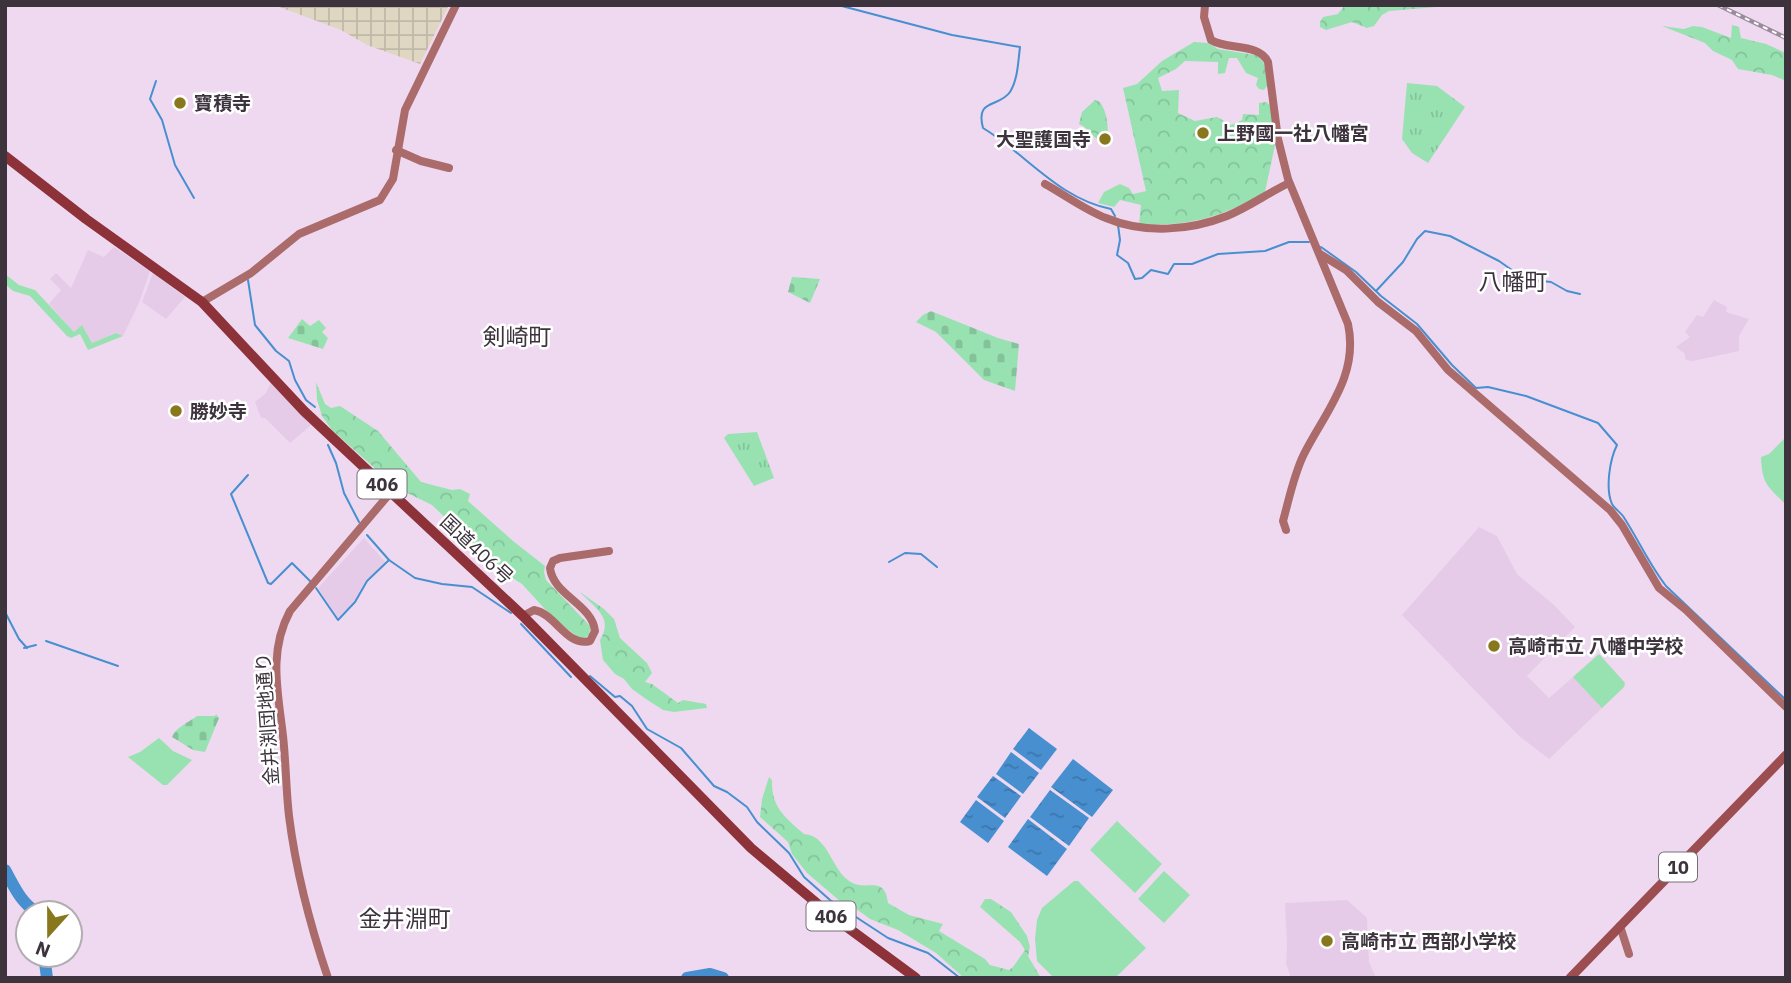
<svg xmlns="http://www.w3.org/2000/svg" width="1791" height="983" font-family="'IBM Plex Sans','Noto Sans JP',sans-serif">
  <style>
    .built { fill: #e6cbe9 }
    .industrial { fill: url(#industrial-grid) }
    .grass { fill: #98e2b2 }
    .forest { fill: url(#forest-crowns) }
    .cemetery { fill: url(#cemetery-stones) }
    .park { fill: url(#park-tufts) }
    .water { fill: url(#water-ripples) }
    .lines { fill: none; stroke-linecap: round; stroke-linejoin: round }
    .stream { stroke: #488fd0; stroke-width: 2 }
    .river { stroke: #488fd0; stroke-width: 12 }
    .secondary { stroke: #ab6b6a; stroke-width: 8 }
    .primary { stroke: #9b4d4f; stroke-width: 9 }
    .highway { stroke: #8c3238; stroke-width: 10 }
    .rail-casing { stroke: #9b8b9c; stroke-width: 4.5 }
    .rail { stroke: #fff; stroke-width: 2; stroke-dasharray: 5; stroke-linecap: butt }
    .poi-dot { fill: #88771c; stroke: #fff; stroke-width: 2.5 }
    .labels { text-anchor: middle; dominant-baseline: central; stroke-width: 5; stroke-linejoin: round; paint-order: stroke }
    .shield { fill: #fff; stroke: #767077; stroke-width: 2 }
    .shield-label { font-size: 18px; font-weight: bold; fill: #3c333d }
    .poi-label { font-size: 19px; font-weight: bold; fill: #3c333d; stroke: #fff; text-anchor: start }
    .street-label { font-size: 19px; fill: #3c333d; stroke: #fff }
    .quarter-label { font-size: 23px; fill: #3c333d; stroke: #fff }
  </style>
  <defs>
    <pattern id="industrial-grid" width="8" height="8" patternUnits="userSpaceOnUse" patternTransform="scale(1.75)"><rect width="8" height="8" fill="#e0d7c2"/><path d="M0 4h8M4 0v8" fill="none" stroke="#c1b9a8"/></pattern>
    <pattern id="forest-crowns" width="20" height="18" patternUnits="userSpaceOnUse" patternTransform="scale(1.75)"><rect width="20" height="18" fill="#98e2b2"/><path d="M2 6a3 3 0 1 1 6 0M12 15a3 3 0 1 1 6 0" fill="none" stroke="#84c29a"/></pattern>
    <pattern id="cemetery-stones" width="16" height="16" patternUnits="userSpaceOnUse" patternTransform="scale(1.75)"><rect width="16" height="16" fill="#98e2b2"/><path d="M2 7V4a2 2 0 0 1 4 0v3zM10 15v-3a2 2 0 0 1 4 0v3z" fill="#84c29a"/></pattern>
    <pattern id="park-tufts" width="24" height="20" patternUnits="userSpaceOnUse" patternTransform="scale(1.75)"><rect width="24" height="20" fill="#98e2b2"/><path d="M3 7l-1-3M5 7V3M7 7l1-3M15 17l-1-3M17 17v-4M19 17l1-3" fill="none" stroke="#84c29a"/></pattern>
    <pattern id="water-ripples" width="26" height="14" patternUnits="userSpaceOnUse" patternTransform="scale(1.75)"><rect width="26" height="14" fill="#488fd0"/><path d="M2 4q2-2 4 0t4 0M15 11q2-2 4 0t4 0" fill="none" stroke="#3d75aa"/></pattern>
  </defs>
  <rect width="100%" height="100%" fill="#efd9f1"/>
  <g class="built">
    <polygon points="114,247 150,271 139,303 123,336 116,333 92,343 82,325 74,332 49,304 61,290 50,279 56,273 71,288 88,250 104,257"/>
    <polygon points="153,273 185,297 166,319 142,302"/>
    <polygon points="1714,300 1727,307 1726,312 1749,319 1739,336 1739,351 1693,361 1686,360 1684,353 1676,347 1690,337 1685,332 1697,315 1703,317"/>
    <polygon points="271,382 311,425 290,443 265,418 261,418 255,402 266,393"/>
    <polygon points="1479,527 1497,536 1517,574 1554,605 1575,627 1527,676 1549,698 1599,654 1625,683 1624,687 1549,759 1519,736 1402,615"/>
    <polygon points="364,538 386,563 366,580 354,601 338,618 318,588"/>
    <polygon points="1347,900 1367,918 1369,962 1376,978 1291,978 1286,963 1287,945 1285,903"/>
  </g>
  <polygon class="industrial" points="274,5 449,5 420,64 367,45 341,30"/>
  <g class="grass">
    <polygon points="5,274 19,285 35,290 74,332 82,325 92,343 116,333 123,336 88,350 80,334 71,338 67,336 30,296 13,291 5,284"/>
    <path d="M1786,437v68c-18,-19 -24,-20 -25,-48l8,-3z"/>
    <polygon points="1599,654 1625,683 1624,687 1602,708 1573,677"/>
    <polygon points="159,738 173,751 192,760 167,785 163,785 128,757 140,752"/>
    <polygon points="1117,821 1162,864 1135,893 1090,850"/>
    <polygon points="1164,871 1190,895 1164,923 1138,899"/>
    <polygon points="1074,881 1078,881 1146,948 1115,978 1054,978 1037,961 1035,939 1037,920 1042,908"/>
  </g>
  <g class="forest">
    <polygon points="1345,5 1461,5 1389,11 1382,15 1374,26 1367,28 1352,22 1326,30 1320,27 1320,22 1323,17 1338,14"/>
    <polygon points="1732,25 1739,27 1741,38 1766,44 1786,53 1786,81 1772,75 1738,69 1732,60 1713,51 1705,43 1662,26 1684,29 1693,26 1702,27 1731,38"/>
    <path d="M1194,42l14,1 10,6 37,6c11,4 11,18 14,29l-5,6 -5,-1 -3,-4 2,-7 -12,-5 -9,-15h-8l-4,15 -7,1v-12l-33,-1 -9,8 -18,9 4,13 17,-1 -1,23 17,8 22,-4 14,8 11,-5 1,-6 16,1v-12l7,-1 5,4 4,39 -10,47c-42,25 -77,35 -126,32l2,-19 -21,-5 -6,7 -16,-4 6,-11 16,-8 9,4 4,6 13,-3 -23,-103 14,-4 25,-23z"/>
    <path d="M1095,100l5,2c7,10 8,23 8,35l-6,5c-10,-4 -13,-14 -23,-18l3,-12z"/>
    <polygon points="316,382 325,404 331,408 340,406 378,431 421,482 452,490 460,489 470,494 468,501 513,541 545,566 544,572 546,580 591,627 589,635 584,638 578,637 554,619 522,584 497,568 432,505 397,488 332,430 322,416 317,400"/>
    <path d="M580,592l24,17 10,10 6,19 27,25 5,10 -7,9 7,2 26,19 5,-3 23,4 1,4 -33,4 -11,-2 -17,-11 -14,-10 -8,-10 -9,-5 -12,-14 -3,-20c14,-22 -5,-32 -20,-48z"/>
    <path d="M769,777l3,3c-1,27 13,37 32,54 27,2 27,41 51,50 15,5 30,-7 33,19l21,12 34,9 -4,7 46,28 5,6 19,5 4,-3 12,-17 -5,-8 -40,-35 5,-8h6l20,13 16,24 3,11 -2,9 13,22h-77l-28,-25 -38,-23 -28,-11 -15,-11 -14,-6 -34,-29 -15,-19 -4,-12 -28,-25 2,-18z"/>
  </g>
  <g class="cemetery">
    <polygon points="792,277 820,279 810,303 788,292"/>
    <polygon points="931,311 998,338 1019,344 1015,391 984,380 936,332 916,322 923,315"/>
    <polygon points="302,319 310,326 319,320 326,328 322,332 328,338 323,349 288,338"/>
    <path d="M216,714l3,4 -14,34 -12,-2 -21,-13c4,-10 16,-14 25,-21h18z"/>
  </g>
  <g class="park">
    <polygon points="1407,83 1437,86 1465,107 1428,163 1412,153 1402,139"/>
    <polygon points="757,432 774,478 754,486 724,438 728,434"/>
  </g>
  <g class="water">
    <polygon points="1029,728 1057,749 1041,770 1013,749"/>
    <polygon points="1011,752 1039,773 1023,794 996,774"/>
    <polygon points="1073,759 1113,790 1092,817 1051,787"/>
    <polygon points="993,776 1021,796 1005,818 977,797"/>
    <polygon points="1050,790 1089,818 1069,846 1030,817"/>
    <polygon points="976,800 1004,821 988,843 960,822"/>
    <polygon points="1028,819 1067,849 1047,876 1008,847"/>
  </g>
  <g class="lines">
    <g class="stream">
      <path d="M838,5l114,30 68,12c-2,15 -2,32 -10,45 -11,16 -35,6 -27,36 43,26 76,71 128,81l4,7"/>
      <polyline points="156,81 150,99 162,120 175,165 194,198"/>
      <polyline points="1118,225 1120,240 1117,255 1128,263 1135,279 1142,278 1151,270 1168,274 1174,264 1192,264 1218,254 1265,251 1289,242 1309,242"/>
      <path d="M1321,247l35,25 25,24 36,28 35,41 24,23 12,-1 38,9 72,27 19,22c-7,14 -12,43 -5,59 2,4 8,8 11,12 15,23 26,48 43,70l120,114"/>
      <polyline points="248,280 255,325 276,351 289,361 295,380 306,400 315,407"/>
      <polyline points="1376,291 1403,262 1417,239 1425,231 1450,236 1499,261 1519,275 1533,280 1551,282 1567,291 1580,294"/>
      <polyline points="328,445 336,463 344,493 359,522"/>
      <polyline points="248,475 231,494 268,583 271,584 292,563 310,581"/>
      <polyline points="367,535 389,560 415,578 442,584 472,587 511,613"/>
      <polyline points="889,562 905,553 921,554 937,567"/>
      <polyline points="316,588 338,620 355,602 367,581 389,560"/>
      <polyline points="5,612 19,639 27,648"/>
      <polyline points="521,624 571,677"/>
      <polyline points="46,641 118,666"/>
      <polyline points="24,648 36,645"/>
      <polyline points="590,676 615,697 620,696 632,706 647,729 681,748 714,786 727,792 747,807 757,822 789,853 804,877 830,900 888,938 928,953 960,978"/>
    </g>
    <g class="river">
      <path d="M5,870c10,18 15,31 32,43"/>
      <polyline points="44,955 47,978"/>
      <polyline points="687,978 710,974 723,978"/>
    </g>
    <g class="secondary">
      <path d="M1205,5l-1,12 7,23c16,10 49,3 57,22l10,77 10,40 60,145c11,51 -22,87 -44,130 -10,20 -15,45 -21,67l3,9"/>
      <polyline points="396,150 421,161 449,168"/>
      <path d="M1045,184c20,11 40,26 61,34 38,16 83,13 121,-2 22,-9 41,-23 62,-33"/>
      <polyline points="1320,254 1346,270 1378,302 1416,331 1448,370 1610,510 1622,525 1659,588 1686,610 1786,707"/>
      <polyline points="202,302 251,273 299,234 380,200 393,179 405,110 456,5"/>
      <path d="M523,616l11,-6c22,4 32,37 56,31l5,-10c-3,-27 -42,-36 -45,-63l3,-7 7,-3 49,-7"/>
      <polyline points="1620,926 1629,954"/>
      <path d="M328,978c-18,-53 -32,-106 -39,-162 -3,-26 -3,-53 -6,-80 -5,-44 -15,-84 7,-125l101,-119"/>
    </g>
    <polyline class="primary" points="1570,978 1786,755"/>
    <polyline class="highway" points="5,156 86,219 202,302 304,411 523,616 751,848 832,916 916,978"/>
    <defs>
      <polyline id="rail" points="1718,5 1786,38"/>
    </defs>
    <use href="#rail" class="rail-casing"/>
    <use href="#rail" class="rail"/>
  </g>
  <g class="poi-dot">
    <circle cx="180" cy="103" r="7"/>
    <circle cx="1203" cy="133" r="7"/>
    <circle cx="1105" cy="139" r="7"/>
    <circle cx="176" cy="411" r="7"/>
    <circle cx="1494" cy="646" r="7"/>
    <circle cx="1327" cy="941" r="7"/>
  </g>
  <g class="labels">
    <g class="shield">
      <rect x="357.5" y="469.5" width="49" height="29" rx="5"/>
      <rect x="1659" y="852.5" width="38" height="29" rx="5"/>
      <rect x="806.5" y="901.5" width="49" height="29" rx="5"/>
    </g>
    <g class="shield-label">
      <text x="382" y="484">406</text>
      <text x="1678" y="867">10</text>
      <text x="831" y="916">406</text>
    </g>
    <g class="poi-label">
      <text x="194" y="103">寶積寺</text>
      <text x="1217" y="133">上野國一社八幡宮</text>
      <text x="1091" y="139" text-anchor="end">大聖護国寺</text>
      <text x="190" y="411">勝妙寺</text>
      <text x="1508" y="646">高崎市立 八幡中学校</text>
      <text x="1341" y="941">高崎市立 西部小学校</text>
    </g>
    <g class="street-label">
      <text transform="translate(477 549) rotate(43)">国道406号</text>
      <text transform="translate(267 719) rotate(-94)">金井渕団地通り</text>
    </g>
    <g class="quarter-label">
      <text x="1513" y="281">八幡町</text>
      <text x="517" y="336">剣崎町</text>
      <text x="405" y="918">金井淵町</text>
    </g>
  </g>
  <rect width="1791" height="983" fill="none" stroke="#3c333d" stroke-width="14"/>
  <g transform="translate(49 934) rotate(201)"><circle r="33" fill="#ffffff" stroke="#b1adb1" stroke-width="2"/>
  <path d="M0-5L12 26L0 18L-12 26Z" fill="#88771c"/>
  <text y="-10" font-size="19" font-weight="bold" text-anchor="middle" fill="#3c333d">N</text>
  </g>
</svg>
